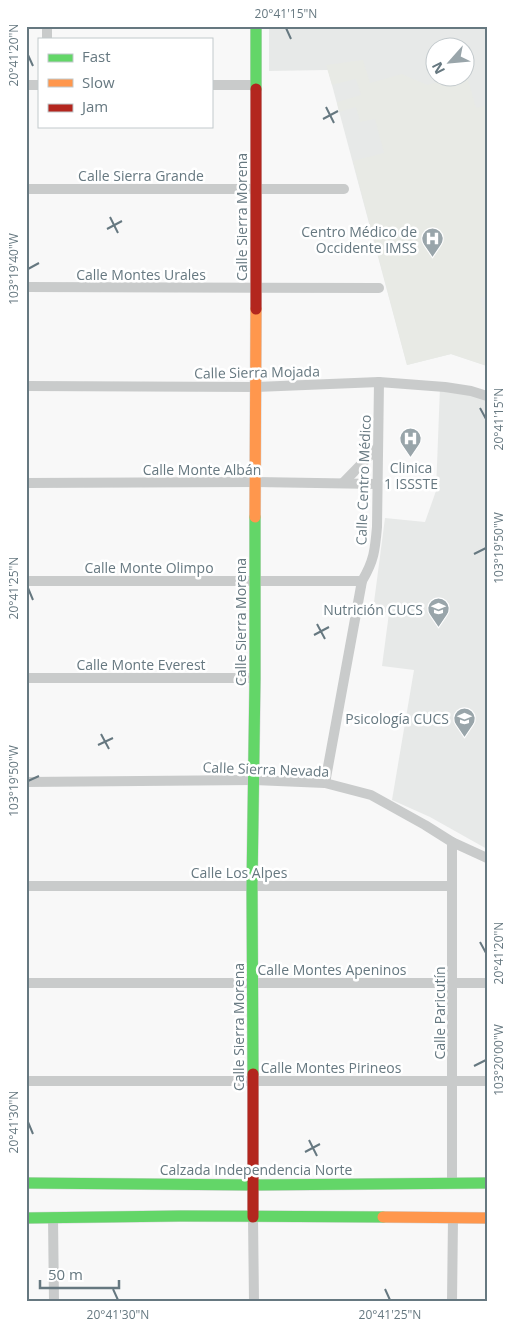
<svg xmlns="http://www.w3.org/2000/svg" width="513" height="1328" font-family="'Open Sans',sans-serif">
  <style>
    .built { fill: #e7e9e8; fill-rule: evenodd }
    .green { fill: #e8eae5 }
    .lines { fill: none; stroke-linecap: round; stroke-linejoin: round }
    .fast-casing { stroke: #d4d5d6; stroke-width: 12 }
    .slow-casing { stroke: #d4d5d6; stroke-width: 12 }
    .jam-casing { stroke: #d4d5d6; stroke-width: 12 }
    .street { stroke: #c9cbcb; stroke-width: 10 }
    .fast { stroke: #63d668; stroke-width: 11 }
    .slow { stroke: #ff974d; stroke-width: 11 }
    .jam { stroke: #b3261e; stroke-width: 11 }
    .ticks { fill: none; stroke: #667880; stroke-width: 2 }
    .labels { text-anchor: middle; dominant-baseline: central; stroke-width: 5; stroke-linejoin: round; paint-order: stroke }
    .street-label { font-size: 14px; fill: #667880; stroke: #fff }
    .poi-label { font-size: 14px; fill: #667880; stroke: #fff; text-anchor: end }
    .neatline { fill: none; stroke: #667880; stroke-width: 2 }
    .ticks-label { font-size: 12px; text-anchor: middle; fill: #667880 }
  </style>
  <rect width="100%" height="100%" fill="#f8f8f8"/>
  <g class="built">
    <path d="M269,26h218v340l-36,-12 -44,11 -79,-295 -59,1zM436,48h30v30h-30z"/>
    <polygon points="440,387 487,394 487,849 430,817 392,800 414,670 382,666 389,613 373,610 385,518 425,522 436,491"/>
  </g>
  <polygon class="green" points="363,60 370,83 402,74 427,85 452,78 466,78 466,73 476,108 487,105 487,296 480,298 487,321 487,366 451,354 407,365 353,161 384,153 375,119 360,122 356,107 339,112 337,102 361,95 356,79 332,85 326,65"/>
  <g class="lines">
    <defs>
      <g id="fast">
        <polyline points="256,89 256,26"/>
        <polyline points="253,1074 252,886 255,678 255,517"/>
        <polyline points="26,1183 254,1185 487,1183"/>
        <polyline points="26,1218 180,1216 383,1217"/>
      </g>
      <g id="slow">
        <polyline points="255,517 256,309"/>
        <polyline points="383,1217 487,1218"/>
      </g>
      <g id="jam">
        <polyline points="256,309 256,89"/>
        <polyline points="253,1074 253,1217"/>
      </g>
    </defs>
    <use href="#fast" class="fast-casing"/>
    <use href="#slow" class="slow-casing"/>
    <use href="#jam" class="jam-casing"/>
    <g class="street">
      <polyline points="47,39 47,26"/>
      <polyline points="26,85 39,85"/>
      <polyline points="211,85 256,85"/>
      <polyline points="26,189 344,189"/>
      <polyline points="26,287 379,288"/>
      <polyline points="26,386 256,387 379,382 445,387 471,391 487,396"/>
      <polyline points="26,483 256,482 377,484"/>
      <polyline points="343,483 378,447"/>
      <polyline points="26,581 362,581"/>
      <polyline points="26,678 255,678"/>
      <polyline points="26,782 254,780 325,783 371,795 425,825 452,842 487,858"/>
      <path d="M325,783l37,-202c12,-20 13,-31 15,-54l2,-145"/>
      <polyline points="452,842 452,1183"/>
      <polyline points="26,886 452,886"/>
      <polyline points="26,983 487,983"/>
      <polyline points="26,1081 487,1081"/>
      <polyline points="53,1217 54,1302"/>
      <polyline points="253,1217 254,1302"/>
      <polyline points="452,1302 453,1218"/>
    </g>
    <use href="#fast" class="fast"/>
    <use href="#slow" class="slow"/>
    <use href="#jam" class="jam"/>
  </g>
  <path class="ticks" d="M286,28l5,11M28,55l5,11M326,107l8,16M323,119l15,-8M110,217l8,16M107,229l15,-8M28,269l11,-6M480,408l6,11M474,554l12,-6M28,588l5,12M317,624l8,15M314,635l15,-8M101,734l8,15M98,745l15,-7M28,781l11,-5M480,942l6,11M474,1066l12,-6M28,1122l5,12M309,1140l8,16M305,1152l15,-8M113,1289l5,11M385,1289l5,11"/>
  <defs>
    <symbol id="hospital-pin" viewBox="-11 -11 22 30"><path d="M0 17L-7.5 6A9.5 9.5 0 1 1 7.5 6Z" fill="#99a5aa" stroke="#fff"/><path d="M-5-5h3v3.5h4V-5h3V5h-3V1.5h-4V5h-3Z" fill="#fff"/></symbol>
    <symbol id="university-pin" viewBox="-11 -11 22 30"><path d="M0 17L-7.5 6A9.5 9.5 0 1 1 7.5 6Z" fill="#99a5aa" stroke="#fff"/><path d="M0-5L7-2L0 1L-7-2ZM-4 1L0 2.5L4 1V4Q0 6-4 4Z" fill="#fff"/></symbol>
  </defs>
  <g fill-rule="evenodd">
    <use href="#hospital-pin" x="420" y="226" width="25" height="34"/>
    <use href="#hospital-pin" x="398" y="426" width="25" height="34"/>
    <use href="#university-pin" x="426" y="596" width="25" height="34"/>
    <use href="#university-pin" x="452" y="706" width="25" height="34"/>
  </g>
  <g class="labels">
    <g class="street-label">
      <text x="141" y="175">Calle Sierra Grande</text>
      <text transform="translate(241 217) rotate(-90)">Calle Sierra Morena</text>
      <text x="141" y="274">Calle Montes Urales</text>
      <text transform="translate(257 372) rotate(-1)">Calle Sierra Mojada</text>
      <text x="202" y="469">Calle Monte Albán</text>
      <text transform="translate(363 480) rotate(-88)">Calle Centro Médico</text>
      <text x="149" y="567">Calle Monte Olimpo</text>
      <text transform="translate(240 622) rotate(-90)">Calle Sierra Morena</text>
      <text x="141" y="664">Calle Monte Everest</text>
      <text transform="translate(266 769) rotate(2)">Calle Sierra Nevada</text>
      <text x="239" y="872">Calle Los Alpes</text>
      <text x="332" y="969">Calle Montes Apeninos</text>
      <text transform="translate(439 1013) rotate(-90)">Calle Paricutín</text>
      <text transform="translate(238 1027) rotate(-90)">Calle Sierra Morena</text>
      <text x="331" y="1067">Calle Montes Pirineos</text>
      <text x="256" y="1169">Calzada Independencia Norte</text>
    </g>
    <g class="poi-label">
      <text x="417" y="231">Centro Médico de<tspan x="417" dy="16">Occidente IMSS</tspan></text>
      <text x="411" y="467" text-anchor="middle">Clinica<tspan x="411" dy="16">1 ISSSTE</tspan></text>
      <text x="423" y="609">Nutrición CUCS</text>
      <text x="449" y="718">Psicología CUCS</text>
    </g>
  </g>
  <rect width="513" height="1328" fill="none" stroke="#ffffff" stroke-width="55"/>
  <rect x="38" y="38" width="175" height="90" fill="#ffffff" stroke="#c2c9cc"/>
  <rect x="48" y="54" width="25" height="8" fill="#63d668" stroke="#c2c9cc"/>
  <text x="82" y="62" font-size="15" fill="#667880">Fast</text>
  <rect x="48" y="79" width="25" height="8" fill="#ff974d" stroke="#c2c9cc"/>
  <text x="82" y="88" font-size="15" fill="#667880">Slow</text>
  <rect x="48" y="104" width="25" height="8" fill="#b3261e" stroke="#c2c9cc"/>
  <text x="82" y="112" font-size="15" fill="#667880">Jam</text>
  <g transform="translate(450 62) rotate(243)"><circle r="24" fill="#ffffff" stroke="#c2c9cc"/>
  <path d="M0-4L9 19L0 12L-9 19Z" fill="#99a5aa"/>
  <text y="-8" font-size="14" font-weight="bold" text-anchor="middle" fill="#667880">N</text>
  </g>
  <path d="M40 1280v8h79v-8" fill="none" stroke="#667880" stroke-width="2.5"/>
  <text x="48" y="1280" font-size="15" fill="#667880" stroke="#ffffff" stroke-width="4" paint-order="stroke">50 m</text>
  <rect x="28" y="28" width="458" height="1272" class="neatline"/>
  <g class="ticks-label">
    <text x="286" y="18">20°41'15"N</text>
    <text transform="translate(14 55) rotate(-90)" y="4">20°41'20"N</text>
    <text transform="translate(14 269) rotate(-90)" y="4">103°19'40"W</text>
    <text transform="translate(499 419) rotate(-90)" y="4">20°41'15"N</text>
    <text transform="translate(499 548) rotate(-90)" y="4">103°19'50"W</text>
    <text transform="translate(14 588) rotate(-90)" y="4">20°41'25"N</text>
    <text transform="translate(14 781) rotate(-90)" y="4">103°19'50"W</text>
    <text transform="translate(499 953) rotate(-90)" y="4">20°41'20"N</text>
    <text transform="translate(499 1060) rotate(-90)" y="4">103°20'00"W</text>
    <text transform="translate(14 1122) rotate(-90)" y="4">20°41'30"N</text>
    <text x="118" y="1319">20°41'30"N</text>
    <text x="390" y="1319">20°41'25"N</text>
  </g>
</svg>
